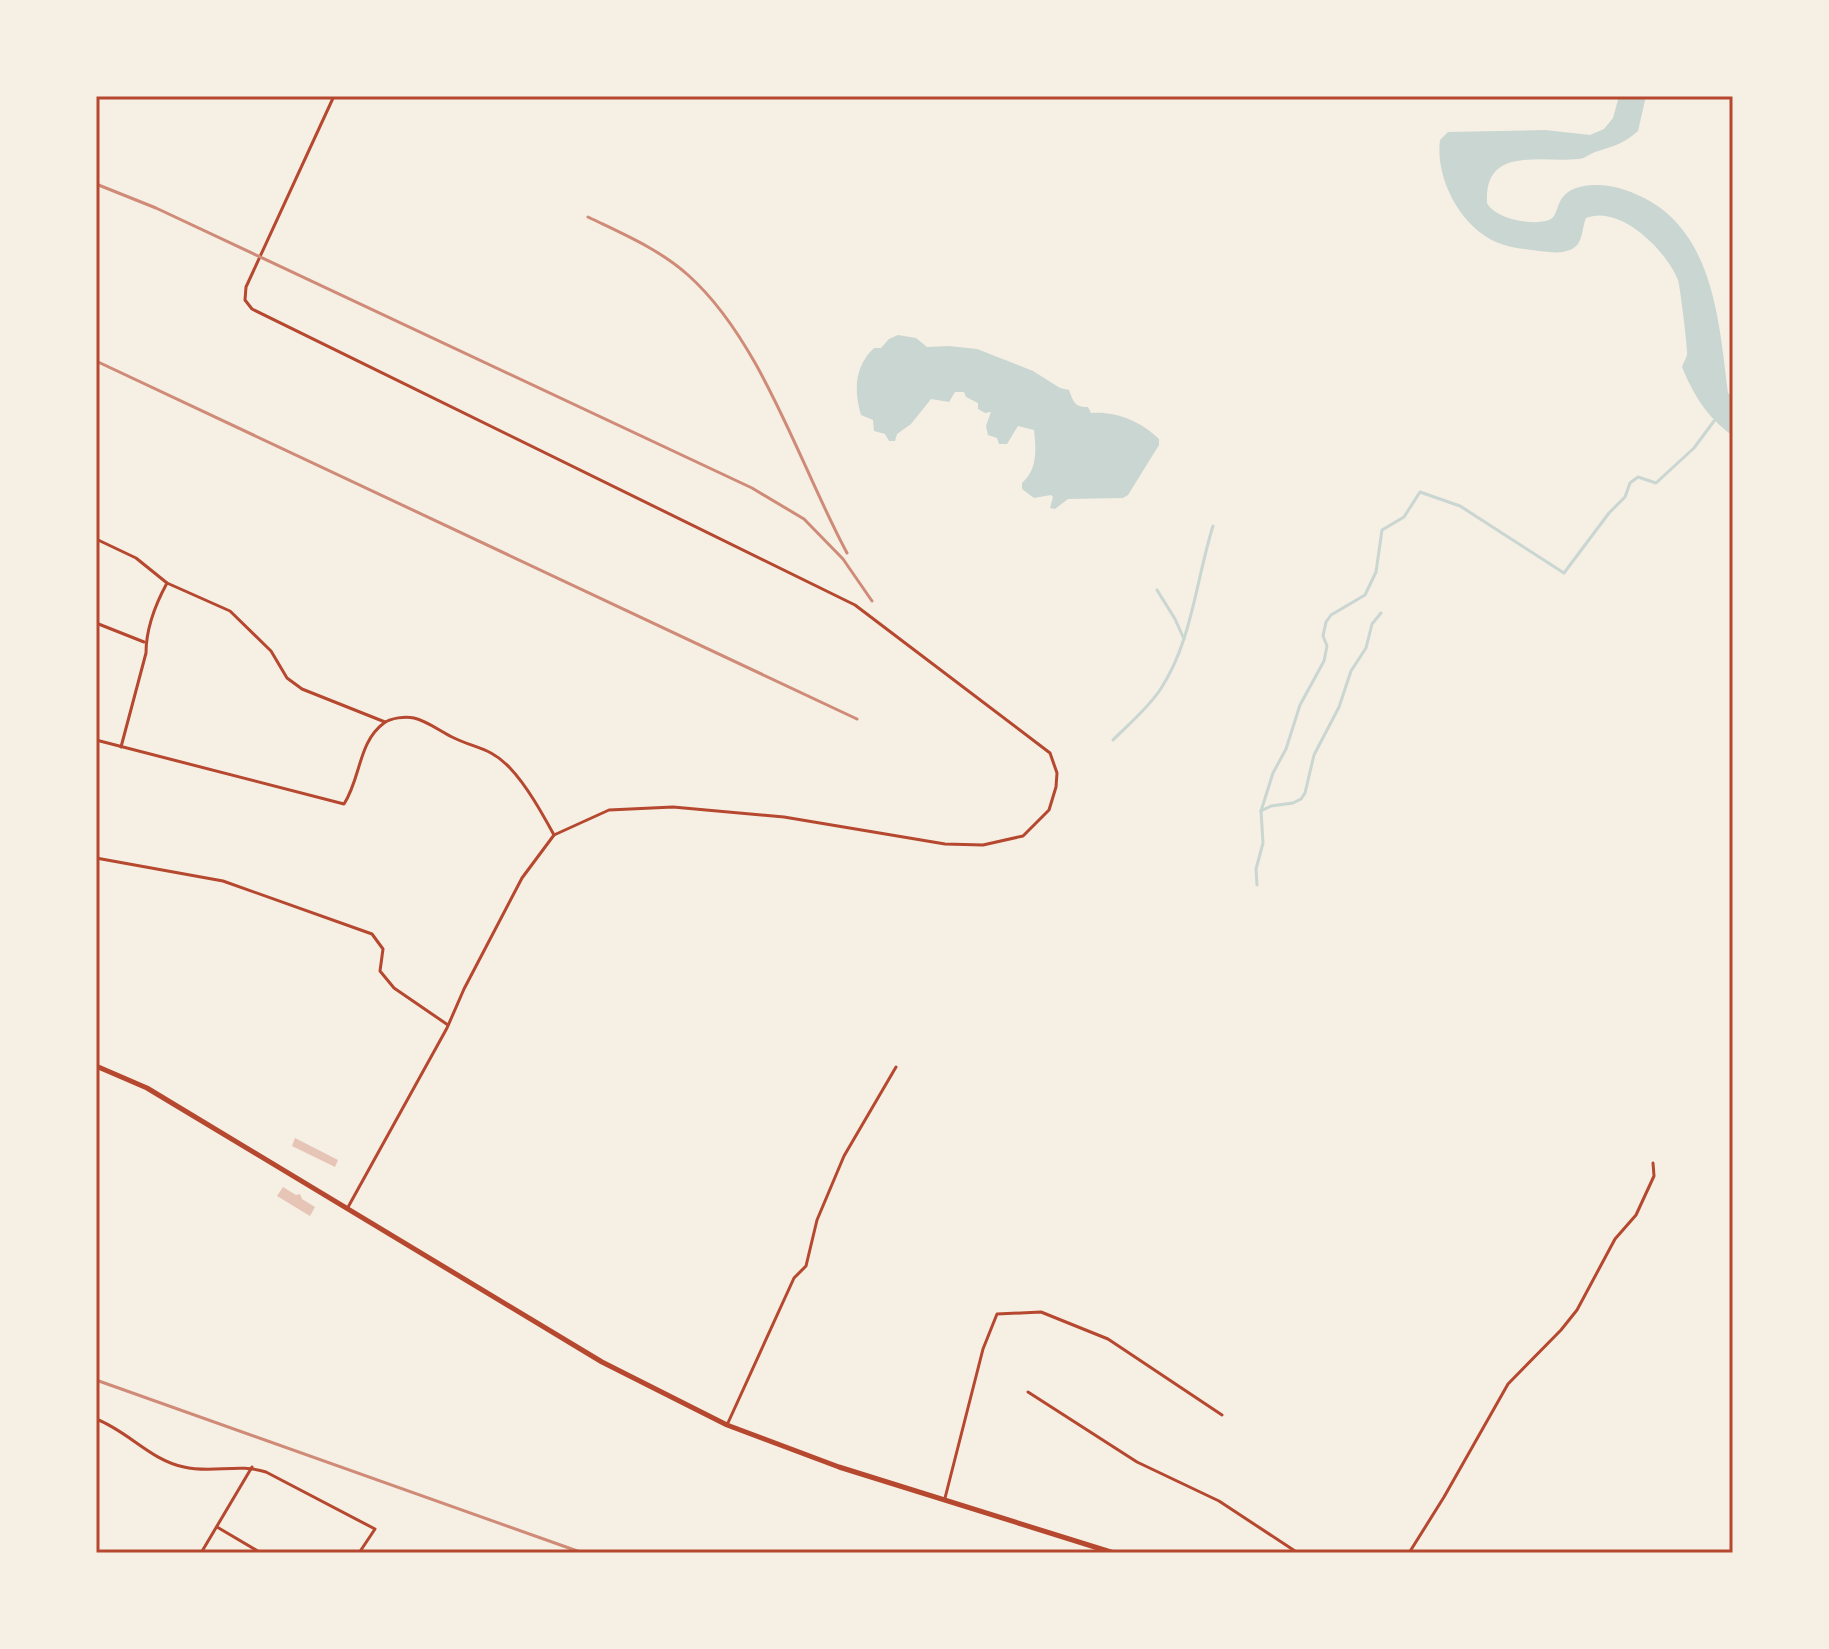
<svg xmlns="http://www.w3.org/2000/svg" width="1829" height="1649" font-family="'PT Sans Narrow',sans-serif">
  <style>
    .water { fill: #c9d6d2 }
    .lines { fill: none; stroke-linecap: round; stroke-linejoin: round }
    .stream { stroke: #c9d6d2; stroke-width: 3 }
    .building { fill: #e6c5b7 }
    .minor { stroke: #b5482f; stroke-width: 3 }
    .primary { stroke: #b5482f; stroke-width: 5 }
    .rail { stroke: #cf8b77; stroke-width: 3 }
    .neatline { fill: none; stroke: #b5482f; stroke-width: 3 }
  </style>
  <rect width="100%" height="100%" fill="#f6efe4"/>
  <g class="water">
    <path d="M1619,96h27l-8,35c-15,13 -24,15 -43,21 -6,2 -10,7 -17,7 -37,4 -94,-14 -91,44 8,16 46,23 62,17 12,-4 4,-27 31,-33 19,-5 42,0 60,9 74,34 79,126 88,197l5,4v39c-26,-19 -39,-40 -51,-69 1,-4 4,-8 5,-12 1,-5 -7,-69 -9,-75 -12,-30 -58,-76 -92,-62 -4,9 -3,23 -11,29 -11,8 -24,5 -36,4 -15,-2 -29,-3 -43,-9 -36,-16 -61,-64 -56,-102l8,-8 97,-2 45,5 14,-6 9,-11z"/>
    <path d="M898,335l18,3 11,9 22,-1 28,3 56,22 27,17 9,2c4,11 6,18 19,17l3,6c24,-2 50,8 68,26v6l-31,50 -5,3 -55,1 -13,10 -5,-1 3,-11 -2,-2 -17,3 -12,-9v-6c16,-14 14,-34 12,-53l-16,-4 -11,18h-8l-2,-6 -9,-3 -2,-9 5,-14 -6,1 -7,-4v-6l-12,-6 -2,-5h-9l-6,10 -18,-3 -20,25 -14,10 -2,7h-6l-4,-7 -11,-3 -1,-11 -12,-5c-7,-24 -7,-48 13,-67h7l8,-9z"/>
  </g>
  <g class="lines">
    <g class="stream">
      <polyline points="1157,590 1175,619 1184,639"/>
      <path d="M1113,740c16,-16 34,-31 47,-50 32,-48 36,-110 53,-164"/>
      <polyline points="1261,811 1271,806 1293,803 1301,799 1305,793 1314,755 1339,707 1351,671 1366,648 1372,624 1381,613"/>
      <polyline points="1257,885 1256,869 1263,843 1261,811 1273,773 1286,749 1300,705 1324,661 1327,646 1323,636 1326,622 1331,615 1365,595 1376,572 1382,530 1404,517 1420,492 1460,506 1564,573 1609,513 1625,497 1630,483 1638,477 1656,483 1694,448 1714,421"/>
    </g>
  </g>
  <g class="building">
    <polygon points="295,1138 338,1160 335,1167 292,1146"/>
    <polygon points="283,1187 296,1195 300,1194 302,1199 315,1207 310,1216 277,1196"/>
  </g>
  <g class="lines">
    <g class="minor">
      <polyline points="334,96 246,287 245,300 252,309 855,605 1050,753 1057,773 1056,787 1049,810 1023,836 983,845 945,844 784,817 673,807 609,810 554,835 522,878 464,989 447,1028 347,1209"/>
      <polyline points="96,539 136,558 167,583 230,611 271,651 287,678 302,689 385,722"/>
      <polyline points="96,623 144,642"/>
      <path d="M96,740l248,64c17,-26 14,-62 40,-81 7,-5 21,-7 30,-5 13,3 26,13 38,19 24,12 38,10 58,31 17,18 32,45 44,67"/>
      <path d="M121,747l25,-94c0,-25 9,-48 21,-70"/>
      <polyline points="96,858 223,881 372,934 383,949 380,971 394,988 448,1025"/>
      <polyline points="1028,1392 1137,1462 1219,1501 1298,1553"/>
      <path d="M96,1419c32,12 54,41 88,48 27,7 55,-4 82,5l109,57 -16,24"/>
      <polyline points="727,1425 794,1278 806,1266 817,1220 844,1156 896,1067"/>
      <polyline points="945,1498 983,1349 997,1314 1041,1312 1108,1339 1222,1415"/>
      <polyline points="217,1527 261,1553"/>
      <polyline points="201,1553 252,1467"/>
      <polyline points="1409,1553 1444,1497 1508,1384 1561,1330 1577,1310 1615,1239 1636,1215 1654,1176 1653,1163"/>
    </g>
    <polyline class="primary" points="96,1066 147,1088 602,1362 727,1425 839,1467 1114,1553"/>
    <g class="rail">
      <polyline points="96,184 156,208 752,488 804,519 843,559 872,601"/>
      <path d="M588,217c35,17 71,32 100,58 74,66 112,191 159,278"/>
      <polyline points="96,361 857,719"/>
      <polyline points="96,1380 583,1553"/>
    </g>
  </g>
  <rect width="1829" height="1649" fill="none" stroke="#f6efe4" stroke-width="196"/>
  <rect x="98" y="98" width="1633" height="1453" class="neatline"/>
</svg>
